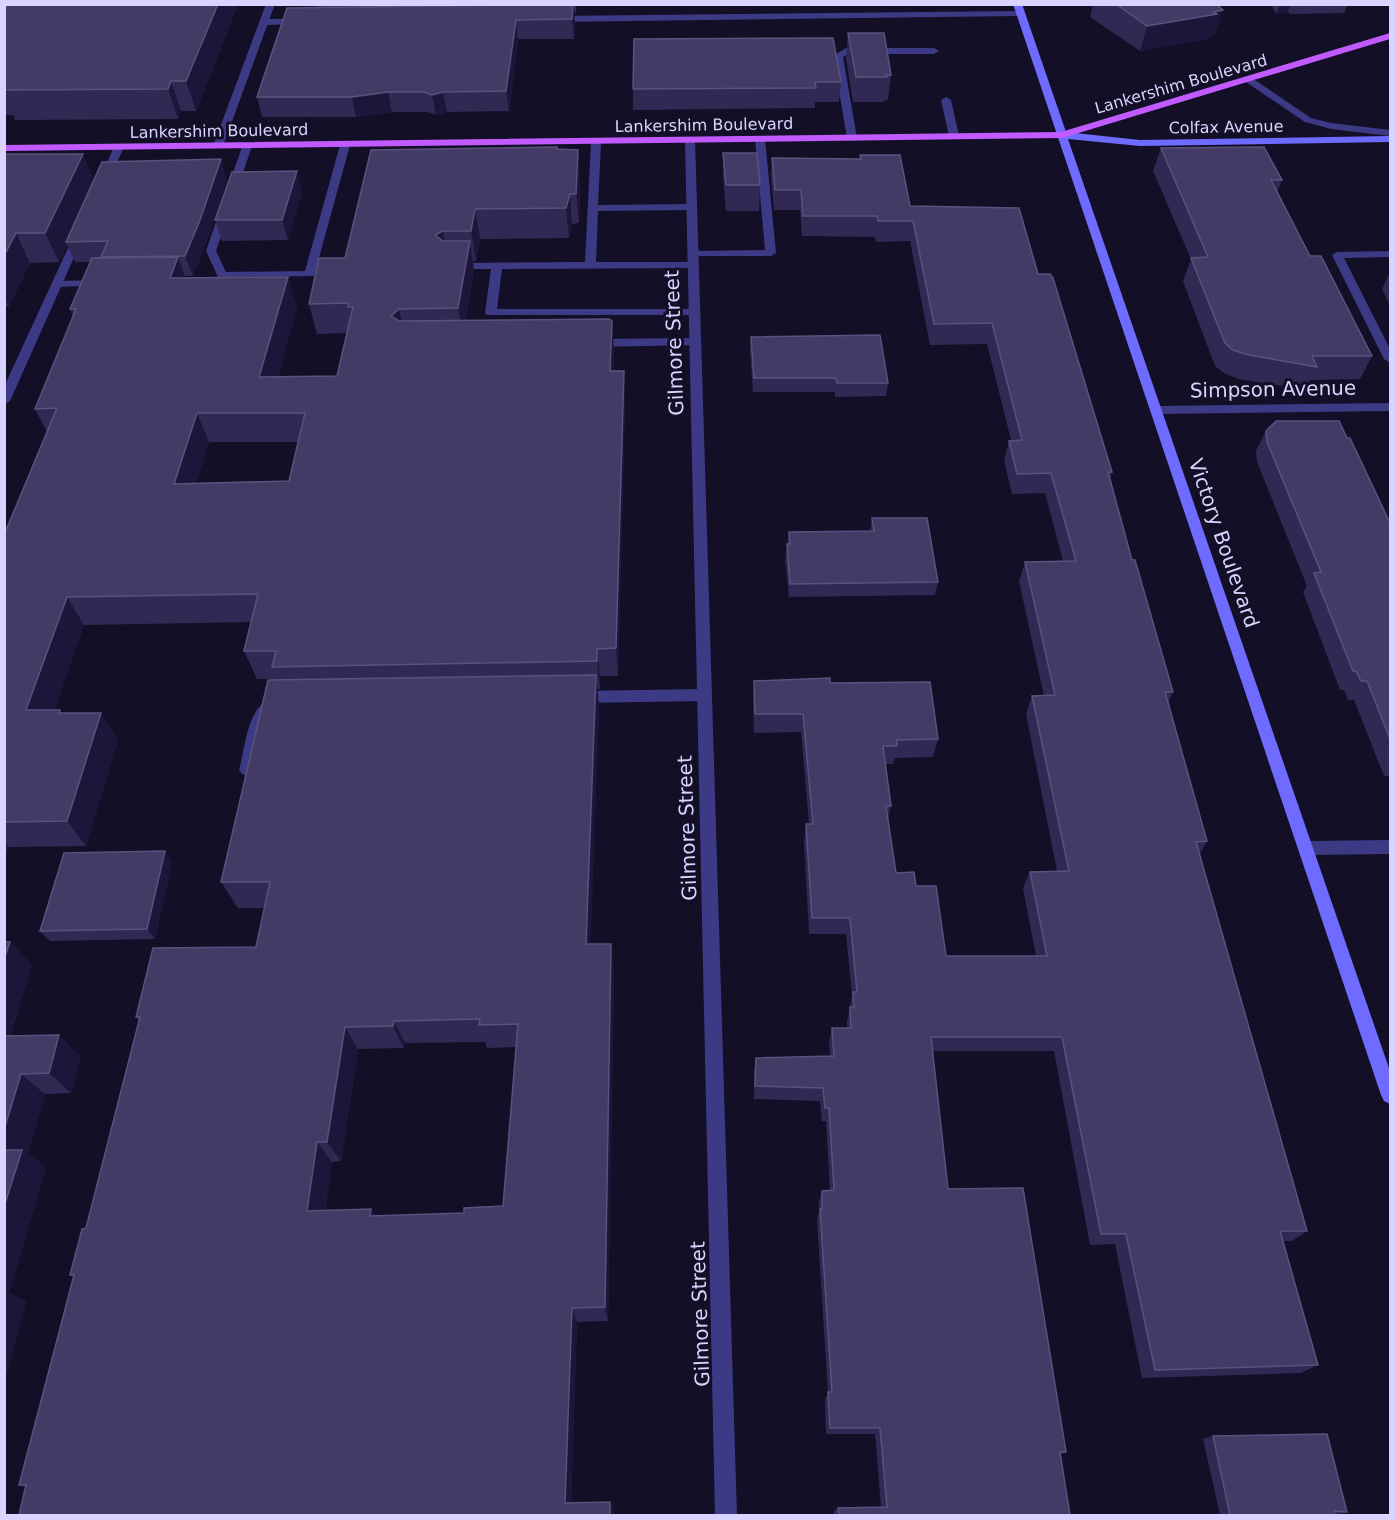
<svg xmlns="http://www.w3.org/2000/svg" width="1395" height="1520" font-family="'DejaVu Sans',sans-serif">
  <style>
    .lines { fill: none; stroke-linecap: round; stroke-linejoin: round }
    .service { fill: #3d3a85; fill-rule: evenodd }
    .minor { fill: #3d3a85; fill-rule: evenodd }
    .tertiary { fill: #3d3a85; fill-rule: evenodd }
    .secondary { fill: #6f6bff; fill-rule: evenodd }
    .primary { fill: #c25bff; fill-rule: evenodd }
    .wall { fill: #312854; fill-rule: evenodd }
    .shaded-wall { fill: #1d163a }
    .building { fill: #433a66; stroke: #5a527e; stroke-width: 1.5; fill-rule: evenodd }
    .labels { text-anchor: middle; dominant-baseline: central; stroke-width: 6; stroke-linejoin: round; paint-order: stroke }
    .far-street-label { font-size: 16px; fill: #d9d4ff; stroke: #130f26 }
    .street-label { font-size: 20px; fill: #d9d4ff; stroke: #130f26 }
  </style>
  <rect width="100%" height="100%" fill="#130f26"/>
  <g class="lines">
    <g class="service">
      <polygon points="1020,11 1023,12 1023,16 555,22 551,19 555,16"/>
      <polygon points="303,19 306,20 306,24 264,25 260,22 264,19"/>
      <polygon points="846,48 934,48 939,51 934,54 848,54 843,57 857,138 852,141 847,138 833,56"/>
      <polygon points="946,97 951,100 959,136 954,139 949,136 941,100"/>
      <polygon points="760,136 765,139 776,253 771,256 689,256 688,254 693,251 765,250 755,139"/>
      <polygon points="596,139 601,142 598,205 692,204 697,207 692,210 598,211 596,262 693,262 698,265 693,268 502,269 497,309 695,309 701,312 695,315 487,315 485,313 491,269 455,269 450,266 455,263 585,262 591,142"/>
      <polygon points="345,142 350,145 314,276 218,277 206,251 243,144 252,146 216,251 226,272 305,271 340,145"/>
      <polygon points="1390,251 1390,257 1344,258 1390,349 1390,363 1384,359 1332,255 1337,252"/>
      <polygon points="102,280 108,283 106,285 57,287 51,284 57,281"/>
      <polygon points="695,338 701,342 699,345 593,347 587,343 593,339"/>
      <polygon points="705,689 710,691 712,695 710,699 705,701 579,703 574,701 572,697 574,693 579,691"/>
      <path d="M276,695l5,2 2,4 -16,17 -12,52 -3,4 -5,2 -5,-2 -3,-4c7,-26 8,-65 37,-75z"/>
    </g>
    <g class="minor">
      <polygon points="266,4 275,4 223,146 214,148 213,146"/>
      <polygon points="690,137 695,140 737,1516 715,1516 685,140"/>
      <polygon points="119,144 124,147 109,180 100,182 99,180 114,147"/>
      <polygon points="79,232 84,235 10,401 4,405 4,387 74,235"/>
      <polygon points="1390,403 1390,411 1157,414 1151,410 1157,406"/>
      <polygon points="1390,840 1390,854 1306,855 1300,853 1298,848 1300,843 1306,841"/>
    </g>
    <polygon class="tertiary" points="1246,78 1252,78 1311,118 1331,123 1390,130 1390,136 1331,129 1305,122 1246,82"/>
    <polygon class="secondary" points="1013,4 1022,4 1066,132 1140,140 1390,136 1390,142 1140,146 1068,139 1390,1071 1390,1104 1384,1101 1381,1095"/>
    <polygon class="primary" points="1390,33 1390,39 1062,138 4,151 4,145 1061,132"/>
  </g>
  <g class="wall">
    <polygon points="4,4 238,4 196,111 181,111 178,119 15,120 13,115 4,115"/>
    <polygon points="315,4 576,4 576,13 574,13 575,24 574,39 518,39 509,111 447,112 436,115 427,112 392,112 356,117 262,117 257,97 316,8"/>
    <polygon points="1093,4 1216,4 1215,35 1210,36 1209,39 1140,51 1090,17"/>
    <polygon points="1271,4 1348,4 1344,13 1290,14 1288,12 1276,14"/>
    <polygon points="848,33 891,75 888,100 884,100 884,102 853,102 846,59"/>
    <polygon points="634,39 841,82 839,102 815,102 815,108 633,110 633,89"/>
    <polygon points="1161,148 1282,180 1277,192 1310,256 1372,356 1360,379 1311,380 1306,390 1239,379 1224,373 1215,366 1183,281 1191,259 1153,171"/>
    <path d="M557,149l21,1 2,29 -1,44 -7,1 -3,14 -89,1 -4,22h-3l1,10 -8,49 146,1 2,30 -1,20 12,30 -7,275h-18v13h-3l2,16 -9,239 24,25 -6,352 -31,1 -6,181 43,5v7h-595l7,-28 -7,-2 55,-208 -4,-2 16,-47 53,-207 -3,-4 120,-70 8,-39h-26l-17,-26 57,-202 -1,-1h-20l-13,-28 7,-29 -167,3 -30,85 64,30 -32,106 -77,1 -5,13v-325l43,-103 -12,-23 38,-93 -3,-7 21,-47h-16l-8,-17 -8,17 -29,1 -21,43h-5v-152l90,26h133l-20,61 -14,35h-8v2l112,28 -19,71 59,-1 10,-43 -30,1 -8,-30 36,-46zM209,442h89l-9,39 -93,2zM485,1042l2,6 29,-1 -13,159 -39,7 -88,3 -51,-6 7,-48 9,-1 17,-112 46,-1 1,-5z"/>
    <polygon points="723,153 760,185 759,211 726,211 723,178"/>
    <polygon points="860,155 910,206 1038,274 1112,472 1110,478 1132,560 1173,692 1168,703 1207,841 1200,854 1307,1231 1292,1241 1283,1241 1318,1365 1301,1373 1142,1378 1115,1244 1090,1245 1054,1051 933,1051 948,1189 1066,1452 1060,1455 1070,1515 834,1515 834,1511 838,1508 881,1507 875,1434 826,1434 825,1399 828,1393 817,1220 819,1211 819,1202 822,1191 830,1190 826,1121 822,1121 820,1101 754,1099 754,1071 756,1058 830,1056 829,1042 832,1028 847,1028 847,1022 852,995 846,934 809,934 804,841 806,824 809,824 801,732 754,733 753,699 754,681 830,683 938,739 933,757 895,758 893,764 886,764 891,806 888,818 896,873 916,886 946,956 1036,956 1023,888 1030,872 1057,871 1026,714 1032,696 1044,696 1019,581 1025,562 1063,561 1045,493 1012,494 1004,461 1009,441 1011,440 987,344 930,345 910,241 876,242 875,237 802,236 800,210 774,210 771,178 772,158 860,159"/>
    <polygon points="302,192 288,240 222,241 215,220"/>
    <polygon points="1390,272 1390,305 1382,289"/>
    <polygon points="751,337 888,383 886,396 835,397 835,392 753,392 750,351"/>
    <polygon points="1266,431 1347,438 1390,523 1390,776 1384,776 1354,700 1348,700 1344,690 1340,690 1303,592 1307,586 1257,462 1256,451"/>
    <polygon points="872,518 938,582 935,595 789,597 785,558 789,532 870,531"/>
    <polygon points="165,851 172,862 155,939 50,941 40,931"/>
    <polygon points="10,942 32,965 10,1036 81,1056 71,1093 45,1094 28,1153 46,1167 9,1293 26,1302 4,1383"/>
    <polygon points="1213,1436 1347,1512 1334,1515 1335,1515 1220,1515 1203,1439"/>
  </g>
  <g class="shaded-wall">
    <polygon points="218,4 238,4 196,111 186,81"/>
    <polygon points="574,4 575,24 574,39 572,19"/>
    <polygon points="1280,4 1291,4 1288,12 1276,14"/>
    <polygon points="1223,10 1215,35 1210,36 1209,39 1140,51 1147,26"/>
    <polygon points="516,20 518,39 509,111 506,91"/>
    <polygon points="171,81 181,111 178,119 168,89"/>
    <polygon points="388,92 392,112 356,117 352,97"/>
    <polygon points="443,92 447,112 436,115 432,95"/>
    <polygon points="578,150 580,179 579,223 576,194"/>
    <polygon points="83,154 95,183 66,242 67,244 59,262 45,233"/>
    <polygon points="221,159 227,180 207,241 193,276 185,256"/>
    <polygon points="297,171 302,192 288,240 282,220"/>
    <polygon points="570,194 572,224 569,238 566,208"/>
    <polygon points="475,209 480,239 476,261 471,231"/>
    <polygon points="443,231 448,261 435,235"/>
    <polygon points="16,233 30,263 9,306 4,298 4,256"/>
    <polygon points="470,241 474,271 463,338 458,308"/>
    <polygon points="178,257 189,287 170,278"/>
    <polygon points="288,277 297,306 270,407 259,377"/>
    <polygon points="399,309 406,339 391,316"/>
    <polygon points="612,321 614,351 612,401 610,371"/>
    <polygon points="624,371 625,401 618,676 616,648"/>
    <polygon points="197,413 209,442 187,513 174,484"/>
    <polygon points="67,597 84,625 45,737 26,710"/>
    <polygon points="597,649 600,676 600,689 597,661"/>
    <polygon points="596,675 599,705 590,969 586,944"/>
    <polygon points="101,713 118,740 86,846 67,821"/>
    <polygon points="4,841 9,847 4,860"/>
    <polygon points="165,851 172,862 155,939 147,929"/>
    <polygon points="10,942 32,965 4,1054 4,959"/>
    <polygon points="611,944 614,969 608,1321 605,1307"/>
    <polygon points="394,1021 405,1043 404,1048 393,1026"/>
    <polygon points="345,1027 358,1049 341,1161 327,1142"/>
    <polygon points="59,1035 81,1056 71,1093 49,1073"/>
    <polygon points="21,1074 45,1094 28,1153 46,1167 9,1293 26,1302 4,1383 4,1130"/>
    <polygon points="317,1142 332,1162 322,1228 307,1211"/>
    <polygon points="371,1209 384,1226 370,1216"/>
    <polygon points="572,1308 577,1322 571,1509 565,1503"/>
    <polygon points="610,1502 614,1508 614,1515 610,1515"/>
  </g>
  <g class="building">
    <polygon points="4,4 218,4 186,81 171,81 168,89 4,90"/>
    <polygon points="573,4 572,19 516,20 506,91 443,92 432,95 424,92 388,92 352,97 257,97 287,8"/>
    <polygon points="1116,4 1216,4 1223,10 1214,12 1217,14 1147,26"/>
    <polygon points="848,33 884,33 891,75 886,75 887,77 856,77"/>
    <polygon points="833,38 841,82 815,82 816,88 633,89 634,39"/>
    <path d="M557,147v2l21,1 -2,44h-6l-4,14 -91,1 -4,22h-28l-8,4 8,6h27l-12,67 -59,1 -8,7 8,5 210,-2 3,2 -2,50h14l-8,277 -19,1v12l-325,6 4,-16h-32l14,-57 -191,3 -41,113h34l-1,3h42l-34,108 -63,1v-287l53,-127 -22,1 41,-100h-6l22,-51 86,-1 -8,21 118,-1 -29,100 78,-1 16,-69h-5v-4l-39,1 10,-46h26l26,-108zM197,413h108l-16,68 -115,3z"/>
    <polygon points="1264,147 1282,180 1271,180 1310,256 1321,256 1372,356 1312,356 1317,367 1249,355 1233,350 1225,343 1191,258 1208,257 1161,148"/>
    <polygon points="723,153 757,153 760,185 726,185"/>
    <polygon points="4,154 83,154 45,233 16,233 4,256"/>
    <polygon points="860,155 900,155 910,206 1019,208 1038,274 1050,274 1053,278 1112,472 1108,472 1132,560 1135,560 1173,692 1165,692 1207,841 1196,842 1307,1231 1280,1231 1318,1365 1155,1370 1126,1234 1101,1234 1062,1037 931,1037 948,1189 1023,1188 1066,1452 1060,1452 1070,1515 839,1515 838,1508 887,1507 880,1428 830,1428 828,1392 832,1392 820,1209 822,1209 822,1191 834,1190 829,1108 825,1108 823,1088 755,1086 756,1058 834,1056 832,1028 851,1028 850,1007 854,1007 853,992 857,992 850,918 812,918 806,824 813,824 803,714 755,714 754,681 830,678 830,683 930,682 938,739 897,740 897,746 883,746 891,806 886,806 896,873 914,872 916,886 936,886 946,956 1047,956 1030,872 1069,871 1032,696 1055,695 1025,562 1076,561 1051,473 1017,474 1009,441 1022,440 992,323 934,324 913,221 878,221 877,216 803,216 801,190 775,190 772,158 861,159"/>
    <polygon points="221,159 200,220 185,256 101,257 108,241 66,242 102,162"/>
    <polygon points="297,171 282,220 215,220 232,172"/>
    <polygon points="880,335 888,383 837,383 836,378 754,378 751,337"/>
    <polygon points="1276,421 1339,421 1347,438 1350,438 1390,523 1390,739 1367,681 1361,681 1356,671 1353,671 1314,573 1321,572 1267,442 1266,431"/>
    <polygon points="872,518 927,518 938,582 790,584 787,544 790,544 789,532 874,531"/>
    <path d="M596,675l-10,269h25l-6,363 -33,1 -7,195 45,-1v13h-591l7,-30h-7l55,-210h-4l12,-46 4,-1 54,-211h-4l17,-69 103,-1 14,-65h-49l47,-202zM480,1019l-1,6 39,-1 -15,182 -39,2v5l-94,3 1,-7 -64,2 10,-69h10l18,-115 48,-1 1,-5z"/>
    <polygon points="165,851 147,929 40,931 64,853"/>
    <polygon points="4,942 10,942 4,959"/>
    <polygon points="59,1035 49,1073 21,1074 4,1130 4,1036"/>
    <polygon points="4,1150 22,1150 4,1207"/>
    <polygon points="1327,1434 1347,1512 1334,1511 1335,1515 1230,1515 1213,1436"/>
  </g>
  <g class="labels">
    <g class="far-street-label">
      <text transform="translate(1181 84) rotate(-16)">Lankershim Boulevard</text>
      <text transform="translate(704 125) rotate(-1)">Lankershim Boulevard</text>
      <text transform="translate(1226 127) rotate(-1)">Colfax Avenue</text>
      <text transform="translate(219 131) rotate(-1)">Lankershim Boulevard</text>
    </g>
    <g class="street-label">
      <text transform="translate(674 343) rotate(-92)">Gilmore Street</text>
      <text transform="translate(1273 389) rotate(-1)">Simpson Avenue</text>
      <text transform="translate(1224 543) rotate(71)">Victory Boulevard</text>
      <text transform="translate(687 828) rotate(-92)">Gilmore Street</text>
      <text transform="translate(700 1314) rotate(-92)">Gilmore Street</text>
    </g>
  </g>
  <rect width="1395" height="1520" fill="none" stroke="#d9d4ff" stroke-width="12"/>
</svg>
